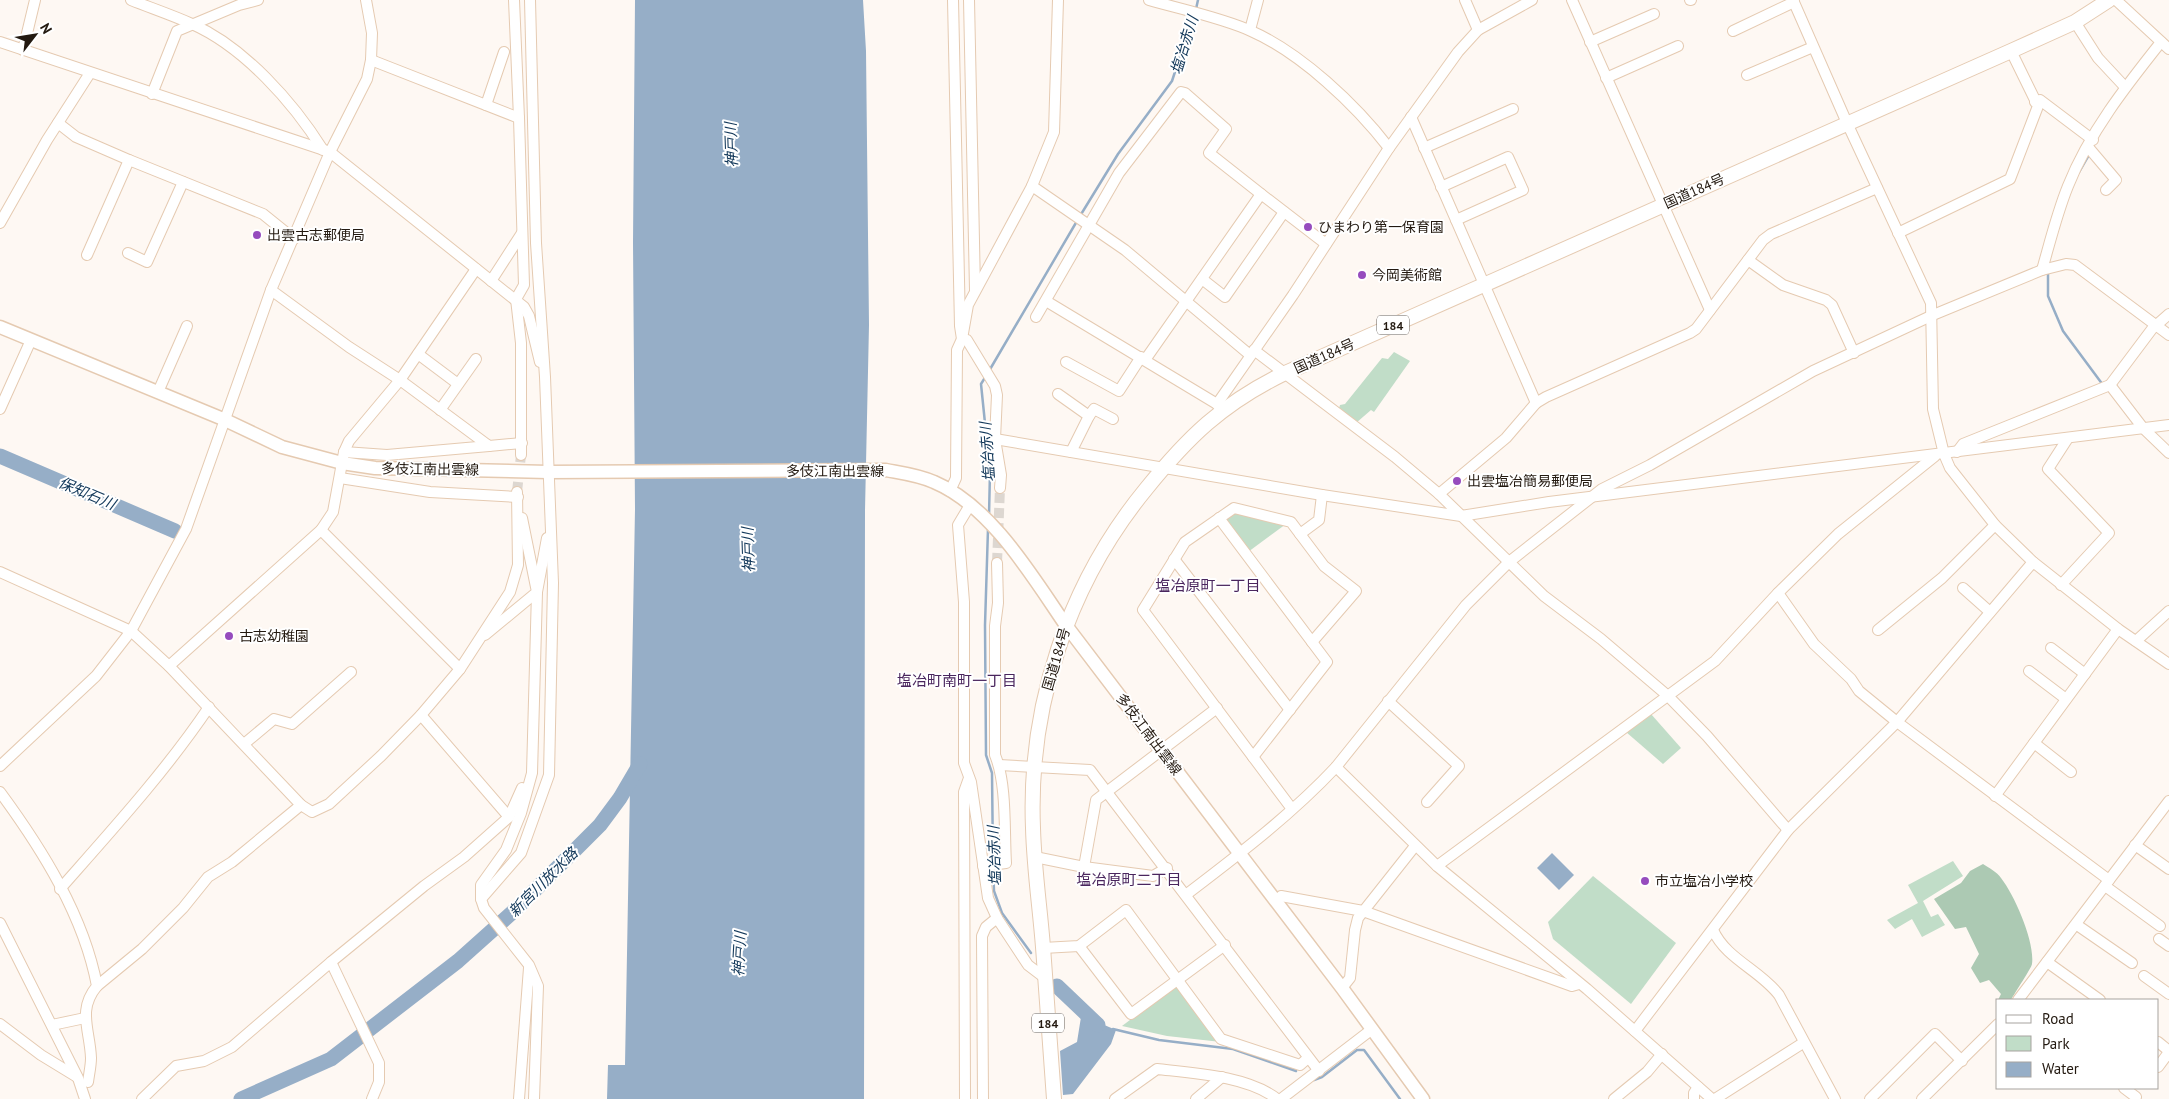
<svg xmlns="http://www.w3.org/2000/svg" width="2169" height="1099" font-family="'PT Sans','Noto Sans JP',sans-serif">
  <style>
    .green { fill: #c1ddc8 }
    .forest { fill: #acc9b3 }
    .water { fill: #96aec7 }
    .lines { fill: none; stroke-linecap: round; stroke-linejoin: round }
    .stream { stroke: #96aec7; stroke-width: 2.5 }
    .river { stroke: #96aec7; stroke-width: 15 }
    .minor-tunnel { stroke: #ddd7d1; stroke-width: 10; stroke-dasharray: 10 5; stroke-linecap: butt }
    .minor-casing { stroke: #e5cab1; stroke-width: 12 }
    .major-casing { stroke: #e5cab1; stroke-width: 15 }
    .highway-casing { stroke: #e5cab1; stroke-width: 16 }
    .minor { stroke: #fff; stroke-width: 10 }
    .major { stroke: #fff; stroke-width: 12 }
    .highway { stroke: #fff; stroke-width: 14 }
    .poi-dot { fill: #964cbe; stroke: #fff; stroke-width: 2 }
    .labels { text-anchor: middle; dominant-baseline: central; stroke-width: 4; stroke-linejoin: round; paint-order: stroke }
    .shield { fill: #fff; stroke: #655e58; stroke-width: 1 }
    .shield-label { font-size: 12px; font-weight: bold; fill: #231910 }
    .street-label { font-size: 14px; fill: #231910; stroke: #fff }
    .poi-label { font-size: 14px; fill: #231910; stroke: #fff; text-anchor: start }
    .water-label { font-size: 15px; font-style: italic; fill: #113759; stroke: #fff }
    .neighbourhood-label { font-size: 15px; fill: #4a265e; stroke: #fff }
  </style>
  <rect width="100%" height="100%" fill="#fef8f3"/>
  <g class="green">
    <polygon points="1394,352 1410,361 1374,412 1371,410 1356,423 1338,412 1340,405 1345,404 1382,358 1388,359"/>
    <polygon points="1235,511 1286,524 1248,552 1225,522 1226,517"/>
    <polygon points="1651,714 1681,748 1663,764 1626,732"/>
    <polygon points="1953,861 1963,876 1923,901 1931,917 1938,914 1945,925 1922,937 1912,919 1895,929 1887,920 1918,903 1908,885"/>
    <polygon points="1593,876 1676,943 1631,1004 1553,939 1548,922"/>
    <polygon points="1175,986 1179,987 1221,1042 1167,1036 1122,1026"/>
  </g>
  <path class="forest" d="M1983,864c6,4 14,8 18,14 14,18 34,64 31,86 0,3 -18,30 -21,36h-13l3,-6 -12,-14 -9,3 -9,-15 8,-14 -13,-27 -11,2 -21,-30 27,-16 9,-12z"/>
  <g class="water">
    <polygon points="635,0 863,0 866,51 869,325 865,510 864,1099 607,1099 608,1065 625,1065 635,509 633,242"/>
    <polygon points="1552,853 1574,875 1559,890 1537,868"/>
    <polygon points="1086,1009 1102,1024 1116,1030 1111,1044 1073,1094 1063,1095 1060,1051 1077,1042 1081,1017"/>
  </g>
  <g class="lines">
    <g class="stream">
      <polyline points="1196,9 1198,0"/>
      <polyline points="2079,172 2090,153"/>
      <polyline points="1080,216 1118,154 1172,81 1194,14"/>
      <polyline points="2048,272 2048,296 2063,331 2103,385"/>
      <polyline points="989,371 1077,221"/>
      <polyline points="986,376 981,384 990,472 989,516"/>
      <polyline points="988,529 985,625 986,755 992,773 993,862"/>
      <polyline points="993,868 994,891 1002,913 1031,953"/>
      <polyline points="1113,1029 1159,1040 1233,1049 1296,1071"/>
      <polyline points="1314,1080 1322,1077 1357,1050 1364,1050 1400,1099"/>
    </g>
    <g class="river">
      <polyline points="0,456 175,531"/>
      <polyline points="1057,986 1098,1025"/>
      <polyline points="241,1099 331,1059 458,961 515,910 600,825 620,798 640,764"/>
    </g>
    <g class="minor-tunnel">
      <polyline points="517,492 521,455"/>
      <polyline points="997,563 1000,488"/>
    </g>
    <defs>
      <g id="minor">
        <path d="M131,0c20,8 41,15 61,24 52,23 101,78 131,126"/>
        <polyline points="514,0 519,118"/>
        <polyline points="530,0 536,243 545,377 553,583 549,775 521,853 481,899 484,908 529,965 538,986 534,1099"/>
        <polyline points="953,0 960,326 962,339 967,340 995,386 997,395 995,439 1001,475 1000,488"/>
        <polyline points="969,0 975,290"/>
        <path d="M1149,0c31,9 74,18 102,31 50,22 105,74 138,117"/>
        <polyline points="1465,0 1478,30"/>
        <polyline points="1572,0 1710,310"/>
        <polyline points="1690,0 1691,0"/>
        <polyline points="1793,0 1847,123 1931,303 1933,409 1944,454 1950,468 1995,525 2033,562 2118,629 2169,664"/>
        <polyline points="2116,0 2169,49"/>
        <polyline points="2075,22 2098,58 2125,87"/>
        <polyline points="1250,30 1258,0"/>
        <polyline points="1733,31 1794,2"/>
        <polyline points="0,42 330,152 524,307 529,316 540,362"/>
        <polyline points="1590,42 1654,14"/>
        <polyline points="23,50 35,0"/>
        <polyline points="371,60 519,118 524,285 516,299 521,343 521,455"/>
        <polyline points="1747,75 1813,47"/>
        <polyline points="1606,78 1678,46"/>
        <polyline points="152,94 177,31 239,5 258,0"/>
        <polyline points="2035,102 2040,100 2093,140"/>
        <polyline points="486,105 504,52"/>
        <polyline points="1411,117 1536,403 1546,397 1690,333 1696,329 1763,240 1771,234 1877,188"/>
        <polyline points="58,123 76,137 129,160 263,214 294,239"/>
        <polyline points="2088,147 2116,180 2106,190"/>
        <polyline points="1424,148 1513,109"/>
        <polyline points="1032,186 1125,250 1250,355"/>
        <polyline points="1441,187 1508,157 1523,190 1456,220"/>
        <polyline points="0,223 47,140 90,73"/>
        <polyline points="1898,233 2010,179 2038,106 2011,51"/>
        <polyline points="128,253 147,262 183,182"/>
        <polyline points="87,255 129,160"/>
        <polyline points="1748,260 1783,285 1826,300 1832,305 1854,353"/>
        <path d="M2042,270c8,-28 15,-57 26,-84 21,-53 58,-100 93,-144"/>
        <polyline points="1202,279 1225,297 1284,212"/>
        <polyline points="491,281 522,233"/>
        <polyline points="271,290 349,347 400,380 489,446 522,443"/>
        <polyline points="1046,301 1217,404"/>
        <polyline points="1036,317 1119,173 1181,92 1185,93 1226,129 1209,153 1261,194"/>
        <polyline points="1254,350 1395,457 1439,494 1544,596 1601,639 1668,696 1707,736 1788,830"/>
        <polyline points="418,354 458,384"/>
        <polyline points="1145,360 1261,194 1326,244"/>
        <polyline points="1066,362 1119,391 1141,357"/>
        <polyline points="2110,385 2143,428 2169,453"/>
        <polyline points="158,392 187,326"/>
        <polyline points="1058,394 1089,416 1071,452"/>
        <polyline points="0,409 31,340"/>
        <polyline points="440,410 476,359"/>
        <polyline points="1221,410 1217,404 1293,295 1389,148 1458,52 1478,30 1532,0"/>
        <polyline points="1089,416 1094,409 1113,419"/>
        <polyline points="995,439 1322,495 1461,516 1549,502 2169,425"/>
        <polyline points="344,452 387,455 489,446"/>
        <polyline points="1957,452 1963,444 2110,385 2152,329 2169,314"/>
        <polyline points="340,478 430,492 518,497"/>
        <polyline points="950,491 956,478 957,350 962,339 968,305 1032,186 1054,132 1058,0"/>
        <polyline points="1439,494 1506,438 1536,403"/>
        <polyline points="970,505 958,525 964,602 964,763 971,782 988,898 997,918 1028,965 1045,978"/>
        <polyline points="1219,518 1327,662 1253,757"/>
        <polyline points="321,530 460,669"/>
        <polyline points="1300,534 1319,520 1322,495"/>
        <polyline points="1174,559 1290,710"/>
        <polyline points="0,572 131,631 169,666 301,805 312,812 329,804 381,756 421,715 460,669 510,592 518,565 517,492"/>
        <polyline points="2061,585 2109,533 2048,469 2068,438"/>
        <polyline points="1963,588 1990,612"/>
        <polyline points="1778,593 1814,644 1851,679 1859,691 1897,722 2109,880"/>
        <polyline points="1878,630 1942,578 1995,525"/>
        <polyline points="485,635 537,592 522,518"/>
        <polyline points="2136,641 2169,611"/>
        <polyline points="2051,648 2085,674"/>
        <polyline points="169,666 321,530 333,512 344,452 349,441 400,380 476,269"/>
        <polyline points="2029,671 2066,699"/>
        <polyline points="1388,701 1459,766 1427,802"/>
        <polyline points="2034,743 2071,772"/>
        <polyline points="244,744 274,719 292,724 351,672"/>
        <polyline points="999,765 1090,770 1319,1071"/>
        <polyline points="0,766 96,676 131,631 186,529 271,290 330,152 367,79 371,60 372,33 366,0"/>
        <polyline points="1336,767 1437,866 1587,989 1712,1099"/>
        <path d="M0,792c42,57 84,124 97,194 -20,24 -7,44 -6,72 0,8 -2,16 -3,24"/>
        <polyline points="1995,796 2118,629"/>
        <polyline points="1292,809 1143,610 1185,542 1234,508 1291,522 1324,566 1356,591 1312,642"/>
        <polyline points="509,817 522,788"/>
        <polyline points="2135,845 2169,869"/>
        <polyline points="1035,857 1084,867 1153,876 1167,868"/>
        <path d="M983,866l23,-3c-2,-32 1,-79 -11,-108v-129l3,-23 -1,-40"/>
        <polyline points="1437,866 1715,661 1778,593 1838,534 1935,456"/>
        <polyline points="1084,867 1096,800 1217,708"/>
        <polyline points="2105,886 2160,926"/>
        <path d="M60,889c52,-59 105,-117 149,-182"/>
        <path d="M1187,894c51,-39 104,-79 149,-127l130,-162 43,-43 93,-73 48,-24 163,-94 120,-56 109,-45 24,-6 9,1 94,70"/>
        <polyline points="1281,896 1363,911 1572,986 1579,984"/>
        <polyline points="481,899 481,885 506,850 521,813 532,773 537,592 547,538"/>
        <polyline points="0,923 78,1078 85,1099"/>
        <polyline points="2077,925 2132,963"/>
        <path d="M1713,930c13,29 47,40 66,65l56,104"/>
        <polyline points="2159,939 2169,946"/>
        <polyline points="1079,946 1131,1014 1225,945"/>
        <polyline points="1043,948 1079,946 1126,910 1221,1039 1300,1065 1308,1058"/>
        <polyline points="331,962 379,1063 379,1082 372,1099"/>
        <polyline points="2047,962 2100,1000"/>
        <polyline points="2144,976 2169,994"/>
        <polyline points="97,986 142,949 183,908 208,877 232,862 301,805"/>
        <polyline points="1342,988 1350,978 1355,930 1358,918 1415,846"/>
        <polyline points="2018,1000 2169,801"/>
        <polyline points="0,1024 41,1055 77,1077"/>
        <polyline points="52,1025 85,1018"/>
        <polyline points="1635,1031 1788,830 1897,722 2033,562"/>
        <polyline points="2158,1042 2169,1051"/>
        <polyline points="2158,1067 2169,1052"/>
        <polyline points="2124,1088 2136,1097"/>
        <polyline points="142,1099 176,1066 204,1061 232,1047 331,962 424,886 464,857 509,817 421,715"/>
        <polyline points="519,1099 529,968"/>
        <polyline points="965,1099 964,792 969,778"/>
        <polyline points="983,1099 982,936 986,927 997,918"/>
        <path d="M1115,1099l42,-30c36,4 91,7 120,30"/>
        <polyline points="1196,1099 1222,1077"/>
        <polyline points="1281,1099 1371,1030"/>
        <polyline points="1614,1099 1647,1072 1662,1054"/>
        <polyline points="1694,1099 1694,1093 1698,1087"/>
        <polyline points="1715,1099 1803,1043"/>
        <polyline points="1870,1099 1935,1034 1962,1061"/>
        <polyline points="1922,1099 1998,1024"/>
      </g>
      <path id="major" d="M0,327l223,92 59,28 60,16 33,5 173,4 338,-2c16,3 33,5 48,12 57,24 98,94 131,142l277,364 81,111"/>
      <path id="highway" d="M1054,1099c-4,-51 -7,-101 -11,-152 -3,-39 -9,-79 -10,-119 -5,-122 35,-244 113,-339 42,-52 76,-85 137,-115l728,-323 64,-29 34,-22"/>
    </defs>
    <use href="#minor" class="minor-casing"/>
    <use href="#major" class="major-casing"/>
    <use href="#highway" class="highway-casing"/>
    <use href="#minor" class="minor"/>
    <use href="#major" class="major"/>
    <use href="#highway" class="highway"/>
  </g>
  <g class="poi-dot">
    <circle cx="1308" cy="227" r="5"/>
    <circle cx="257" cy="235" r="5"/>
    <circle cx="1362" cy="275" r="5"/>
    <circle cx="1457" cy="481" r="5"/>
    <circle cx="229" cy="636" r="5"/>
    <circle cx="1645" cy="881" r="5"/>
  </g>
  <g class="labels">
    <g class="shield">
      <rect x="1377" y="315.5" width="32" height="19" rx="4"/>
      <rect x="1032" y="1013.5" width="32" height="19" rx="4"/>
    </g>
    <g class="shield-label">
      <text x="1393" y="325">184</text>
      <text x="1048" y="1023">184</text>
    </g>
    <g class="street-label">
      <text transform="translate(1694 191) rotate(-24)">国道184号</text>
      <text transform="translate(1324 356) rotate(-24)">国道184号</text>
      <text transform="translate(430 469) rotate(1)">多伎江南出雲線</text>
      <text x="835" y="471">多伎江南出雲線</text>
      <text transform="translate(1056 659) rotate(-74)">国道184号</text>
      <text transform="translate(1149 734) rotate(53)">多伎江南出雲線</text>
    </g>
    <g class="poi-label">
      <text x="1318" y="227">ひまわり第一保育園</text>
      <text x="267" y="235">出雲古志郵便局</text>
      <text x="1372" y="275">今岡美術館</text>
      <text x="1467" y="481">出雲塩冶簡易郵便局</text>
      <text x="239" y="636">古志幼稚園</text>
      <text x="1655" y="881">市立塩冶小学校</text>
    </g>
    <g class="water-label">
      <text transform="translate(1184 45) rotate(-73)">塩冶赤川</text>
      <text transform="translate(731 145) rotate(-92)">神戸川</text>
      <text transform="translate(987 452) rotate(-94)">塩冶赤川</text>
      <text transform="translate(87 493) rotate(23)">保知石川</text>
      <text transform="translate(748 550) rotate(-92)">神戸川</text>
      <text transform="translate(994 856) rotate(-92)">塩冶赤川</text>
      <text transform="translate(543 882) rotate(-45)">新宮川放水路</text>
      <text transform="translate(739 954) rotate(-87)">神戸川</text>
    </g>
    <g class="neighbourhood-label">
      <text x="1208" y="585">塩冶原町一丁目</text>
      <text x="957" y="680">塩冶町南町一丁目</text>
      <text x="1129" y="879">塩冶原町二丁目</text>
    </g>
  </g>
  <rect x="1996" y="999" width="162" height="90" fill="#ffffff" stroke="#a7a39f"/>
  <rect x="2006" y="1015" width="25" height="8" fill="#ffffff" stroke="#a7a39f"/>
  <text x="2042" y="1024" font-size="15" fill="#231910">Road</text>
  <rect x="2006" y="1036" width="25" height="15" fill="#c1ddc8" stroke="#a7a39f"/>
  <text x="2042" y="1049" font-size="15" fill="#231910">Park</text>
  <rect x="2006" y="1062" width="25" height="15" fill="#96aec7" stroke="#a7a39f"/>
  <text x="2042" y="1074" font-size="15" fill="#231910">Water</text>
  <g transform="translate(35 35) rotate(59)" stroke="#ffffff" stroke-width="4" paint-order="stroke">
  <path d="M0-4L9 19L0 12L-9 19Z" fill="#231910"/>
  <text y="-8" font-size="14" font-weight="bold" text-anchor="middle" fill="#231910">N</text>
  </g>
</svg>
